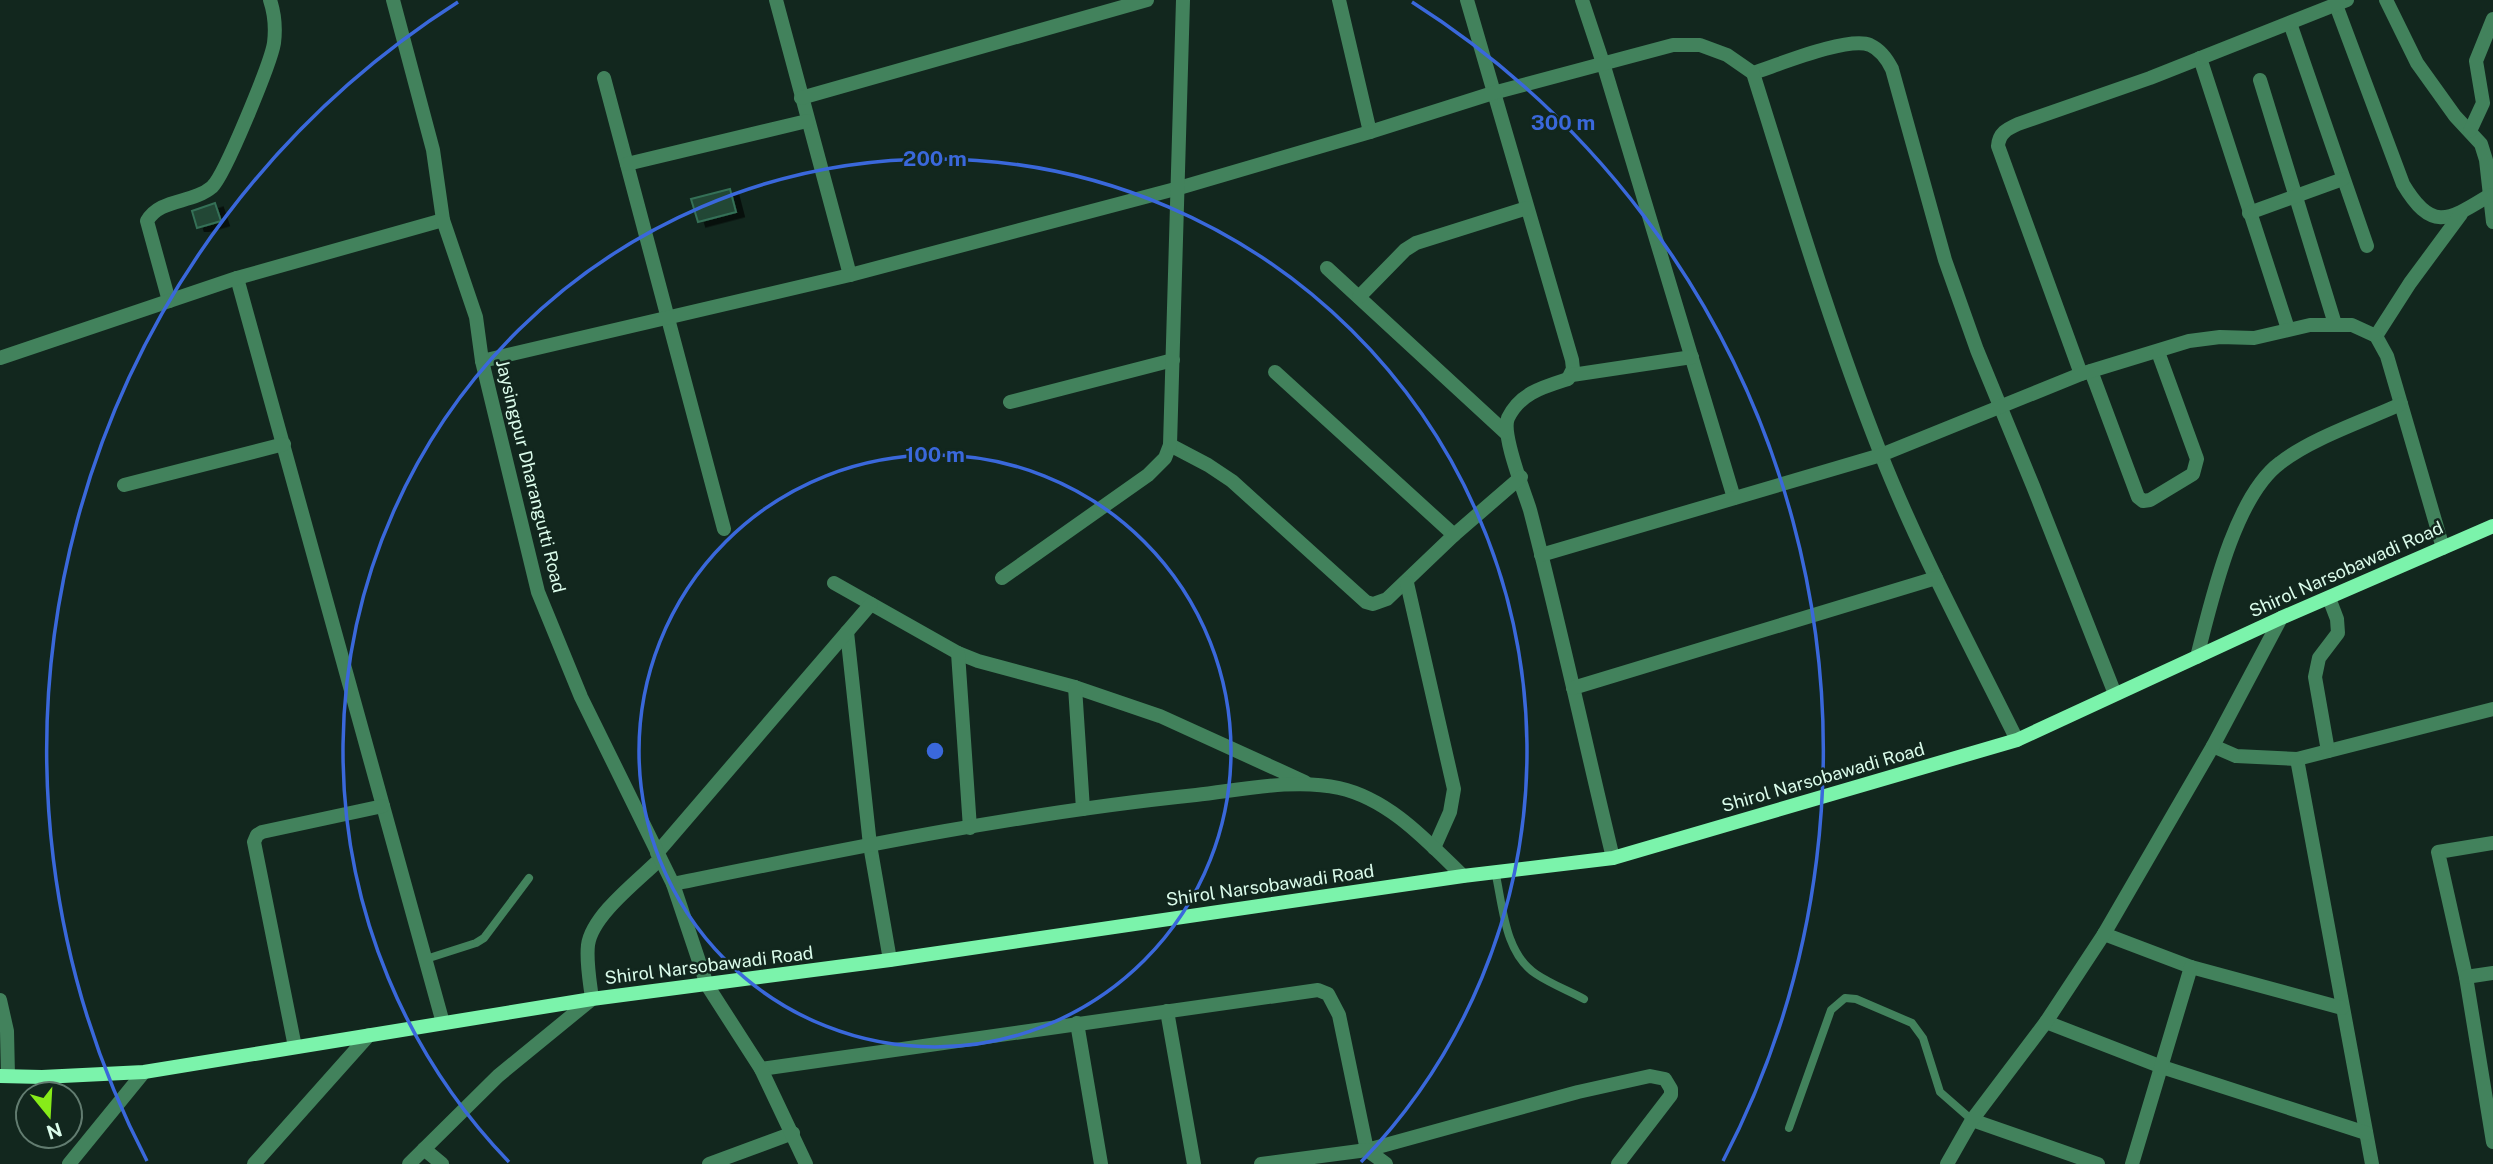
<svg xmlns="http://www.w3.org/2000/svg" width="2493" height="1164" font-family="'Public Sans',sans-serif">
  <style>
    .building { fill: #204636; stroke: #347057; stroke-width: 2; filter: url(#shadow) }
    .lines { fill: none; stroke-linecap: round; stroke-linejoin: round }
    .service { stroke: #42825c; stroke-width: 8 }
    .minor { stroke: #42825c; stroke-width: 14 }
    .tertiary { stroke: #42825c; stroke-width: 14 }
    .secondary { stroke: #7bf3ab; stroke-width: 14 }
    .ring { fill: none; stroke: #3a68db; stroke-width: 3.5 }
    .labels { text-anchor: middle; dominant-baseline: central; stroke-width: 5; stroke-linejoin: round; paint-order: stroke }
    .street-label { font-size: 18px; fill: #dbfceb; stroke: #12271e }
    .centre { fill: #3a68db; stroke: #12271e; stroke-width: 3.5 }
    .ring-label { font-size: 21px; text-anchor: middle; font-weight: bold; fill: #3a68db; stroke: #12271e; stroke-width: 5; stroke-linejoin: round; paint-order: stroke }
  </style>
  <defs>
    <filter id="shadow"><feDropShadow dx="8" dy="4.5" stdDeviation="0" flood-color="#0009"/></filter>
  </defs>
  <rect width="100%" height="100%" fill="#12271e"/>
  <g class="building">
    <polygon points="730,189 736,212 698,222 691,199"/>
    <polygon points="215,203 221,221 197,228 192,211"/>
  </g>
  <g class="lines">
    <g class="service">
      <path d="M1495,871c8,34 9,82 41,103 15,10 33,17 48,25"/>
      <polyline points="426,959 476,943 484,938 529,878"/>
      <polyline points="1789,1128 1831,1010 1845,998 1856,999 1912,1023 1923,1038 1940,1092 1972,1120"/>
    </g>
    <g class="minor">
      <polyline points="776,0 850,275"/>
      <polyline points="1339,0 1370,132"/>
      <path d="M1467,0l105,360 1,9 -5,10c-25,8 -48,14 -60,39 -7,16 16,73 22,92 30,115 55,232 83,348"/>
      <polyline points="1582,0 1603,63 1734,498"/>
      <polyline points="2386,0 2417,63 2455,116 2481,144 2486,160 2493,222"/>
      <path d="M2336,5l67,179c29,49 46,36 87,11"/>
      <polyline points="2290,23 2367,246"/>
      <polyline points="2200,58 2288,329"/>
      <path d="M1753,73c25,-8 95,-37 117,-28 11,5 17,14 22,24l53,191 32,90 56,136 82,208"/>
      <polyline points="604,78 724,529"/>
      <polyline points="2260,80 2335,324"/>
      <polyline points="801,98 1147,0"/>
      <polyline points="2470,131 2483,103 2476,61 2493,19"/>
      <polyline points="627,164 807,121"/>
      <polyline points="2249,213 2343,179"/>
      <polyline points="1327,268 1506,433"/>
      <polyline points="237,278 443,1023"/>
      <polyline points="1359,297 1405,250 1416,243 1527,208"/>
      <path d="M169,301l-22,-80c13,-23 45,-17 65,-34 13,-12 59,-125 62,-144 2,-16 1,-28 -4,-43"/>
      <polyline points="2376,336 2410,283 2461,214"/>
      <polyline points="0,358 237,278 443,220"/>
      <path d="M482,361l368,-86 329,-87 191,-56 123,-39 180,-48h27l27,10 26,18c40,127 78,255 127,379 39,99 90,193 137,288"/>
      <polyline points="2091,371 2138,497 2143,501 2150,500 2193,474 2197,459 2158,352"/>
      <polyline points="1275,372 1454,535"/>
      <path d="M2081,374l-83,-228c1,-13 9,-17 20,-22l132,-46 197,-78"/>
      <polyline points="1572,375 1692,357"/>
      <polyline points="1010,402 1173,360"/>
      <polyline points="1170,445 1208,465 1232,481 1366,602 1373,604 1387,599 1454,535 1521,477"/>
      <polyline points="124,485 284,444"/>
      <polyline points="1541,555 1881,455 2081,374 2189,341 2220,337 2254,338 2310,325 2352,325 2376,336 2387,356 2443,548"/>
      <polyline points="1002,578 1148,475 1165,458 1170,445 1183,0"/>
      <polyline points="834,583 958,653 978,661 1075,687 1160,716 1305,782"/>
      <polyline points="1407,583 1454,789 1450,812 1434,848"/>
      <polyline points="847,632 870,845 890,960"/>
      <polyline points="958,653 970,828"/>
      <path d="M2197,657c14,-54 37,-160 83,-194 32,-25 84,-42 121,-59"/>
      <polyline points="1075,687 1083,809"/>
      <polyline points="1573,688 1936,578"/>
      <polyline points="2213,746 2236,756 2297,759 2493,709"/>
      <polyline points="2328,751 2315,677 2319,658 2338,633 2337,619 2329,598"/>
      <polyline points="2297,759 2372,1164"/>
      <polyline points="2493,843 2438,852 2466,977 2493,1142"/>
      <polyline points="657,853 871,604"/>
      <path d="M673,884c173,-35 347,-71 523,-89 45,-5 99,-17 143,-7 50,11 88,53 124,88"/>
      <polyline points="2104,934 2191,967 2342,1008"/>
      <polyline points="2466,977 2493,973"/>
      <polyline points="0,1000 7,1031 8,1076"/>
      <polyline points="1167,1011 1194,1164"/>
      <polyline points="2046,1022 2162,1067 2366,1133"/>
      <polyline points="1077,1023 1101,1164"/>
      <polyline points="295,1047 254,842 257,835 262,832 383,806"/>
      <polyline points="761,1069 1318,990 1328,994 1339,1015 1367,1150 1578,1092 1650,1076 1665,1079 1671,1089 1671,1095 1618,1164"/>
      <polyline points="1972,1120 2098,1164"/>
      <polyline points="424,1149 442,1164"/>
      <polyline points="69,1164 144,1072"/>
      <polyline points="254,1164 369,1035"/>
      <path d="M409,1164l89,-88 94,-77c-2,-17 -6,-37 -4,-54 4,-30 51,-65 72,-86"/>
      <polyline points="709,1164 793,1133"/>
      <polyline points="1261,1164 1367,1150 1386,1164"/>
      <polyline points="1947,1164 1972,1120 2046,1022 2104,934 2213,746 2281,618"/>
      <polyline points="2132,1164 2191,967"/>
    </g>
    <polyline class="tertiary" points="393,0 433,150 443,220 476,317 482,361 538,592 581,697 673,884 707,985 761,1069 806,1164"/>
    <polyline class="secondary" points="0,1076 42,1077 144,1072 592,999 890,960 1463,876 1613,858 2017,740 2281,618 2493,526"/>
  </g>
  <g class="ring">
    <circle cx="935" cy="751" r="296"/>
    <path d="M509 1162A592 592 0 1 1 1361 1162"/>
    <path d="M147 1161A888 888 0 0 1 458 2M1412 2A888 888 0 0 1 1723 1161"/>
  </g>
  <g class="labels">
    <g class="street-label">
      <text transform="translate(531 476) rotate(76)">Jaysingpur Dharangutti Road</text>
      <text transform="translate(2346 569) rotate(-24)">Shirol Narsobawadi Road</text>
      <text transform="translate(1823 777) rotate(-16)">Shirol Narsobawadi Road</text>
      <text transform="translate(1270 885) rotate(-8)">Shirol Narsobawadi Road</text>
      <text transform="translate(709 965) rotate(-7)">Shirol Narsobawadi Road</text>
    </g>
  </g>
  <circle cx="935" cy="751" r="10" class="centre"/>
  <g class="ring-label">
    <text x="1563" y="130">300 m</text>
    <text x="935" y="166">200 m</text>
    <text x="935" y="462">100 m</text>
  </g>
  <g transform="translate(49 1115) rotate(162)"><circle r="33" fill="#12271e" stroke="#627c70" stroke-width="2"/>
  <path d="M0-5L12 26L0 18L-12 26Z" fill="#87eb19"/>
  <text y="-10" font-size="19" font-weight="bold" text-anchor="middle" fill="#dbfceb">N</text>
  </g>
</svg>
